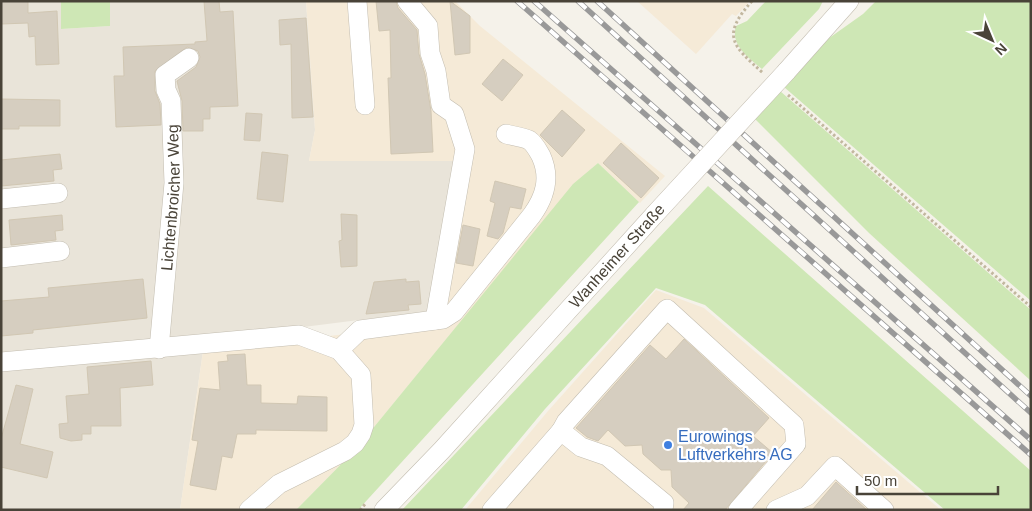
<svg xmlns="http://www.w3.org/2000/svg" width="1032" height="511" font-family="Helvetica,sans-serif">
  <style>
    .residential { fill: #e9e4d9 }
    .commercial { fill: #f5ead7 }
    .green { fill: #cee7b5 }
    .building { fill: #d6cec0; stroke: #d1c7b3 }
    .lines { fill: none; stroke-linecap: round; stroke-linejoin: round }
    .minor-casing { stroke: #c3bdb0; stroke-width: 20 }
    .path { stroke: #c2b79f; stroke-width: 3; stroke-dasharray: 2.5 2.5; stroke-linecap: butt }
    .minor { stroke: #fff; stroke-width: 19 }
    .rail-casing { stroke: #999; stroke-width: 5.5 }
    .rail { stroke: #fff; stroke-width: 4; stroke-dasharray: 11; stroke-linecap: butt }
    .minor-bridge-casing { stroke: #c3bdb0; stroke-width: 20; stroke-linecap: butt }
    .minor-bridge { stroke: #fff; stroke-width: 19 }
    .shop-dot { fill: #3f7fe0; stroke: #fff; stroke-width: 2 }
    .labels { text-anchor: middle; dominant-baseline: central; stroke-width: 4.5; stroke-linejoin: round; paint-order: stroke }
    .street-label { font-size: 16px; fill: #494338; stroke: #fff }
    .shop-label { font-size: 16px; fill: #366cbe; stroke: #fff; text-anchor: start }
  </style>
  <rect width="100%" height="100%" fill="#f5f2ea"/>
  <polygon class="residential" points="1,1 61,1 61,29 110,26 110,1 306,1 315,130 309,161 459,160 430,311 201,340 203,351 180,510 1,510"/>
  <g class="commercial">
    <polygon points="306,1 455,1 480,26 665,176 640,203 598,163 574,184 356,449 296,510 180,510 203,351 421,325 430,311 459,161 309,161 315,130"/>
    <polygon points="637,1 750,1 736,16 732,14 696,54"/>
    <polygon points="656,290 704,308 941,510 465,510 548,411"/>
  </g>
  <g class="green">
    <polygon points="61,1 110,1 110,26 61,29"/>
    <path d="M766,1h57l-4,8 -57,60c-13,-11 -32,-24 -26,-43l11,-5z"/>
    <polygon points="876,1 1031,1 1031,301 784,87 825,41 863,14"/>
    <polygon points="780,91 1031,310 1031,381 869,233 755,119"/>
    <polygon points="598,163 639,202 358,510 296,510 356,449 573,184"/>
    <polygon points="708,186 1031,471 1031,510 945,510 705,305 656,288 545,409 461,510 402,510"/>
  </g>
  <g class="building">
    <polygon points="1,1 28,1 28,13 57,11 59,64 36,65 35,36 29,37 28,23 1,24"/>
    <polygon points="204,1 219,1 220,12 233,11 238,106 210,107 210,119 203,119 203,131 183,131 182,101 177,81 196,67 200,57 198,51 187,47 155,71 155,91 160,104 161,125 116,127 114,76 124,76 123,47 195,44 195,42 207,41"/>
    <polygon points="376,1 396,1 398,8 417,30 419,54 425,74 431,111 433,152 391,154 388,78 391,78 390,30 379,31"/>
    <polygon points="450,1 470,16 470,53 455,55"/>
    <polygon points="306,18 313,117 292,118 291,44 280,45 279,20"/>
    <polygon points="503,59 523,75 502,101 482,84"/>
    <polygon points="1,99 60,100 60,126 19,126 19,129 1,129"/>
    <polygon points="562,110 585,130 562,157 540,135"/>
    <polygon points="246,113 262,114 260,141 244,140"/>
    <polygon points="621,143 659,178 641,198 603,163"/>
    <polygon points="262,152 288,155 283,202 257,199"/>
    <polygon points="60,154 62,169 53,170 54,181 1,186 1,160"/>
    <polygon points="495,181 526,189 521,209 510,207 503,233 498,239 487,236 495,203 490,201"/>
    <polygon points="341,214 357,215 357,266 341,267 339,241 342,240"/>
    <polygon points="62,215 63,230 55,231 56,240 11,245 9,220"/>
    <polygon points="463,225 480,229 473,266 456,263"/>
    <polygon points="143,279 147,318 33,330 33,333 1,336 1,301 49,297 48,288"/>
    <polygon points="406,279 406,282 419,281 421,304 408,305 409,310 366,314 374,282"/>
    <polygon points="684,339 769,418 753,436 773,453 725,510 683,510 689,503 672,487 671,470 661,470 643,454 642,445 625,446 608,430 598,441 587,437 576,428 650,345 666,359"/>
    <polygon points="245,354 247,385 261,385 261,403 297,404 298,396 327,397 327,431 256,430 256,434 237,434 232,458 222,456 216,490 190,485 198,441 192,440 200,388 220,390 218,362 228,361 227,355"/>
    <polygon points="151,361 153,385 120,388 121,426 91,426 91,434 82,434 82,440 71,441 60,438 59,424 68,423 66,396 89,394 87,367"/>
    <polygon points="16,385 33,389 20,444 53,452 47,478 1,467 1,439"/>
    <polygon points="836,482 867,510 812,510"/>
  </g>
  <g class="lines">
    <defs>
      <g id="minor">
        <polyline points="357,1 365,105"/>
        <polyline points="407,1 428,26 430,53 436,71 441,105 454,114 465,149 435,320"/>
        <polyline points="786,72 849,1"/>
        <polyline points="1,199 58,193"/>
        <polyline points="1,258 60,251"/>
        <path id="s1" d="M159,349l15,-166 -3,-82 -5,-11 -1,-15 24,-17"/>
        <path d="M1,362l298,-27 40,15 21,-20 83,-11 11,-7 78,-97c13,-18 19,-37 9,-59 -3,-5 -6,-12 -12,-16 -6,-3 -16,-4 -23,-6"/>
        <polyline points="561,431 566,422 667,309 794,425 796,444 738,510"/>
        <polyline points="249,510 279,484 345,451 355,443 361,434 364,425 361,375 339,350"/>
        <polyline points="384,510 442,450 655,214"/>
        <polyline points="492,510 561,431 581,447 607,456 664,503 663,510"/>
        <polyline points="776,510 807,496 835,466 884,510"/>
      </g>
    </defs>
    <use href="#minor" class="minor-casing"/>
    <g class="path">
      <path d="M752,1c-31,35 -20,44 11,72"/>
      <polyline points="788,95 1031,307"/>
      <polyline points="360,510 366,503"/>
    </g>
    <use href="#minor" class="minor"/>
    <defs>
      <g id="rail">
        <polyline points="517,1 1031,455"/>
        <polyline points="534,1 1031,440"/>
        <polyline points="578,1 1031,413"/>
        <polyline points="597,1 1031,396"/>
      </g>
    </defs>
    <use href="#rail" class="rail-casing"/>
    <use href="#rail" class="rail"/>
    <defs>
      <polyline id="minor-bridge" points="655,214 786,72"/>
    </defs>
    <use href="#minor-bridge" class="minor-bridge-casing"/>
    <use href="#minor-bridge" class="minor-bridge"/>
  </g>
  <circle class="shop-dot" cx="668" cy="445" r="5"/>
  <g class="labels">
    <g class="street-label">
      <text stroke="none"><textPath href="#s1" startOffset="152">Lichtenbroicher Weg</textPath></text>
      <text transform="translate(617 256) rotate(-48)">Wanheimer Straße</text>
    </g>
    <g class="shop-label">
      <text x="678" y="436">Eurowings<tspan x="678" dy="18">Luftverkehrs AG</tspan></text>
    </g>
  </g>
  <rect width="1032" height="511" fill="none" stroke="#494338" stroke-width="5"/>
  <g transform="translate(992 40) rotate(136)" stroke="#ffffff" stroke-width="4" paint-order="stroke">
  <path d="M0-4L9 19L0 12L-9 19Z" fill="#494338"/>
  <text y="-8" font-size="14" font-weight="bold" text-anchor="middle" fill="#494338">N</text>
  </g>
  <path d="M857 486v8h141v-8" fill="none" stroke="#494338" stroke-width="2.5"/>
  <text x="864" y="486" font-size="15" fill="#494338" stroke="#ffffff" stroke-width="4" paint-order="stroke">50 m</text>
</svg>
